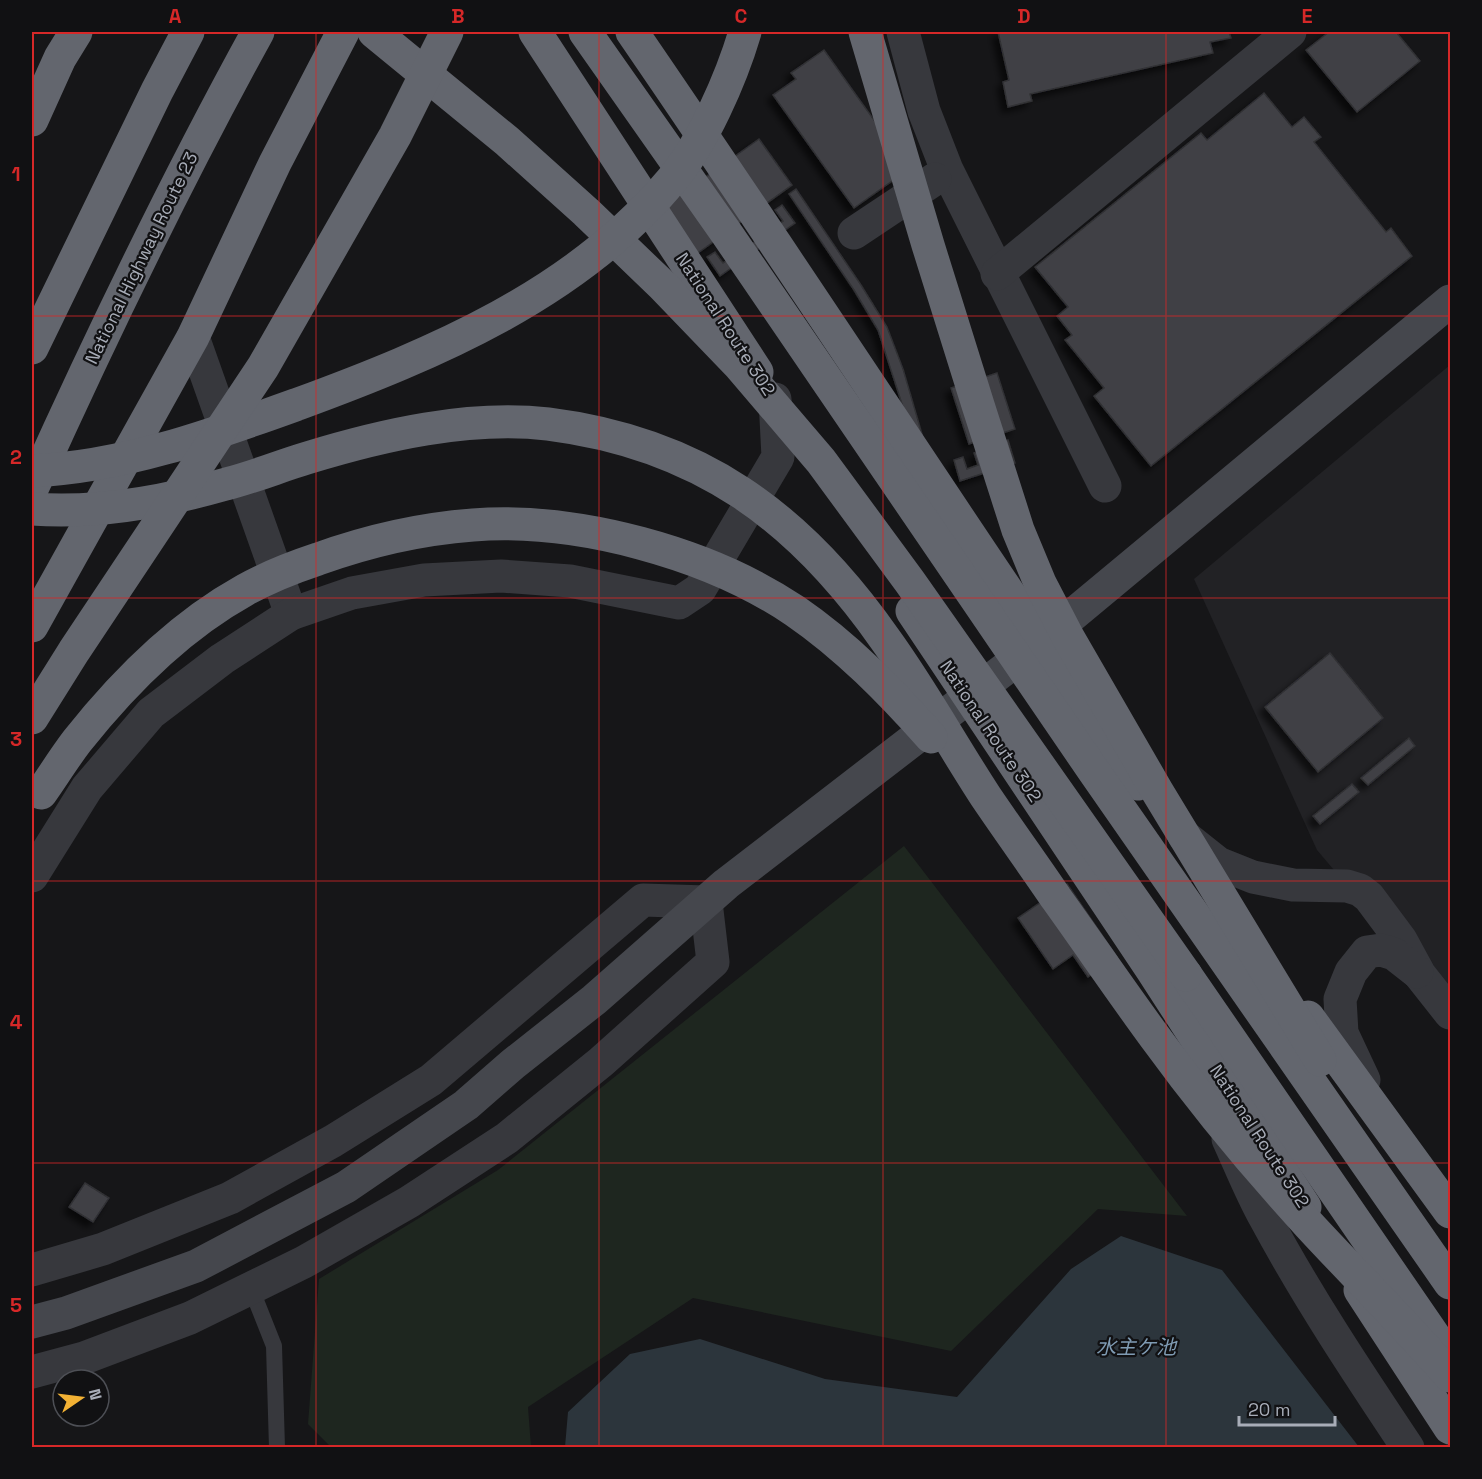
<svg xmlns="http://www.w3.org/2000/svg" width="1482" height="1479" font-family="'Space Grotesk','Noto Sans JP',sans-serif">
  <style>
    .built { fill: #222225 }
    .green { fill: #1e261f }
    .water { fill: #2c353c }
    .building { fill: #404145; stroke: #303034; stroke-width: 1.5; filter: url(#shadow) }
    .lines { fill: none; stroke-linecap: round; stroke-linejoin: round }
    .lane { stroke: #37383d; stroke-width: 16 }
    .street { stroke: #37383d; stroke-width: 33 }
    .secondary { stroke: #45474d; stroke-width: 33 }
    .highway { stroke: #63666e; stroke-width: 33 }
    .highway-bridge { stroke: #63666e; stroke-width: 33 }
    .grid { fill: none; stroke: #d62828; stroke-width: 1.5; stroke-opacity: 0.55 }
    .labels { text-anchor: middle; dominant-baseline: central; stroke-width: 4.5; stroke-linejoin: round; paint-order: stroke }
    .street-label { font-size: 18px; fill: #a8adb8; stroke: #111113 }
    .water-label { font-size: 20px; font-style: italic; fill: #7f9bb3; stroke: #111113 }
    .neatline { fill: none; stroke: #d62828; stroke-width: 2 }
    .grid-label { font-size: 20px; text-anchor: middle; font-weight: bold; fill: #d62828 }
  </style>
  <defs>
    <filter id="shadow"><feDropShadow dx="-5.5" dy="5.5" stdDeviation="3" flood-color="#0009"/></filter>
  </defs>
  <rect width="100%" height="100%" fill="#161618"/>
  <polygon class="built" points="1450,365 1450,1007 1317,850 1194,579"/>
  <polygon class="green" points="904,846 1187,1216 1098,1209 951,1351 693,1298 528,1407 531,1447 331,1447 308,1424 319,1279 498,1170"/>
  <polygon class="water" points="1121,1236 1222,1270 1359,1447 565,1447 568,1412 630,1354 700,1339 825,1379 957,1397 1071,1269"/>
  <g class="building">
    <polygon points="998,32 1229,32 1231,38 1210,42 1213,53 1030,94 1032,101 1008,107 1003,82 1009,80"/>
    <polygon points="1329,32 1396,32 1420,61 1357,112 1306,50"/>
    <polygon points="824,50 909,169 854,208 773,95 796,79 791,73"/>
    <polygon points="1264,93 1292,127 1304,117 1321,137 1314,142 1386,232 1391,228 1412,256 1151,466 1094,396 1104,388 1065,340 1072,335 1057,316 1068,307 1035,267 1201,133 1207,140"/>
    <polygon points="759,139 792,185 691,258 658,211"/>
    <polygon points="796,189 861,285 887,327 903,369 924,441 915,444 878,330 854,290 789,194"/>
    <polygon points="782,205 795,223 720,276 707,257 715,252 723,263 746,248 783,221 775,210"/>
    <polygon points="997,373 1015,429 969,444 951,388"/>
    <polygon points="1008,440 1015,463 960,481 954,460 963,457 967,469 978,465 974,453"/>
    <polygon points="1330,653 1383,718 1318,772 1265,707"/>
    <polygon points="1409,738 1415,746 1368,785 1361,778"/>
    <polygon points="1352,784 1359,792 1320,824 1313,816"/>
    <polygon points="1067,884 1117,957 1088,977 1073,955 1053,969 1018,918"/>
    <polygon points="85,1183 109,1198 93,1222 69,1207"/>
  </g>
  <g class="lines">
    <polyline class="lane" points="251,1288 274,1346 277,1448"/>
    <g class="street">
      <polyline points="903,32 924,111 947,170 1105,486"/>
      <polyline points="854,233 935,179"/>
      <polyline points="997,274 1290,32"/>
      <polyline points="193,337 291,614"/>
      <polyline points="1184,836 1218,863 1253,877 1293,885 1347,886 1360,890 1369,897 1401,940 1420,975 1450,1013"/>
      <polyline points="32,876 87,788 151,713 222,659 291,614 352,593 424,580 501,576 570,581 679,603 700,589 778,457 775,399"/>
      <polyline points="1364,1080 1342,1033 1340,999 1351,972 1367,952 1381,950 1394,954 1417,972"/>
      <path d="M1228,1139c12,26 23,54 37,79 43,80 93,155 143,230"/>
      <polyline points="32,1270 103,1249 230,1198 333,1141 431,1080 643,900 706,902 713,962 601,1062 507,1138 409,1202 304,1262 190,1318 84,1358 32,1372"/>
    </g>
    <polyline class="secondary" points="32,1322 66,1313 196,1266 346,1187 466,1105 513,1064 594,1000 726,884 1040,642 1450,301"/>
    <g class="highway">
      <polyline points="535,32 757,372"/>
      <path d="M632,32c171,249 335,503 506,752"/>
      <polyline points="32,120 60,58 76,32"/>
      <polyline points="32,348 157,91 188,32"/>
      <path d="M32,489c70,-155 144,-308 226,-457"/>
      <polyline points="912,611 1152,970 1305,1207"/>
      <polyline points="32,626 193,337 275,163 343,32"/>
      <polyline points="1186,975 1450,1359"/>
      <polyline points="1308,1017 1450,1212"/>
      <polyline points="1360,1290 1450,1428"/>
    </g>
    <g class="highway-bridge">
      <polyline points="374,32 507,141 586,212 662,285 739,365 821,461 910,582 1186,975"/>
      <polyline points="585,32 727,234 1093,770 1450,1283"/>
      <polyline points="865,32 928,245 978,405 1018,530 1040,583 1068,637 1157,791 1320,1060"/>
      <path d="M32,471c92,-4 180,-36 266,-67 136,-50 277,-109 373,-223 32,-38 60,-102 74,-149"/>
      <path d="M32,509c65,5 131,-7 194,-25 28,-7 54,-18 81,-26 75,-23 162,-43 241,-34 151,19 251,92 337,215 37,51 67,106 101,158 23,34 47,67 70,101 33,46 65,93 98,138 48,66 100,129 155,189 47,51 96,99 141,151"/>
      <polyline points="32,718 74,651 263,367 395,136 447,32"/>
      <path d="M41,793c12,-17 23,-35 36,-52 46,-58 103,-115 168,-151 23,-13 49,-23 73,-31 50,-18 102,-30 155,-34 104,-8 236,28 322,86 51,35 95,80 136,126"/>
    </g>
  </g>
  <path class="grid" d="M316,32v1416M599,32v1416M883,32v1416M1166,32v1416M32,316h1418M32,598h1418M32,881h1418M32,1163h1418"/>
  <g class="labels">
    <g class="street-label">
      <text transform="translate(141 258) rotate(-64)">National Highway Route 23</text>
      <text transform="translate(726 324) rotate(57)">National Route 302</text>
      <text transform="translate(991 731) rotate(56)">National Route 302</text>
      <text transform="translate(1260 1136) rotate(57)">National Route 302</text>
    </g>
    <g class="water-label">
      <text x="1136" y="1347">水主ケ池</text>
    </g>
  </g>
  <rect width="1482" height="1479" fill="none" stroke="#111113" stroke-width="66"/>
  <g transform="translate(81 1398) rotate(76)"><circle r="28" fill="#111113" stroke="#4d4f55" stroke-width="1.5"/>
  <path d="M0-4.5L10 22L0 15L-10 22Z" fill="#f2b134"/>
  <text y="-9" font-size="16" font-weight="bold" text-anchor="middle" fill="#a8adb8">N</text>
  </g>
  <path d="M1239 1416v9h96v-9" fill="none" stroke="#a8adb8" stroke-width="3"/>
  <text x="1248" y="1416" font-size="18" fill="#a8adb8" stroke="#111113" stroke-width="4.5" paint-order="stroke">20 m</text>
  <rect x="33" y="33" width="1416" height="1413" class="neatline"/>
  <g class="grid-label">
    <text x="175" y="23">A</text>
    <text x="458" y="23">B</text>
    <text x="741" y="23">C</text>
    <text x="1024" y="23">D</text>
    <text x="1307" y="23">E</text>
    <text x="16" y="181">1</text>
    <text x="16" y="464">2</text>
    <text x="16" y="746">3</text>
    <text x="16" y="1029">4</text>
    <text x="16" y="1312">5</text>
  </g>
</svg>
